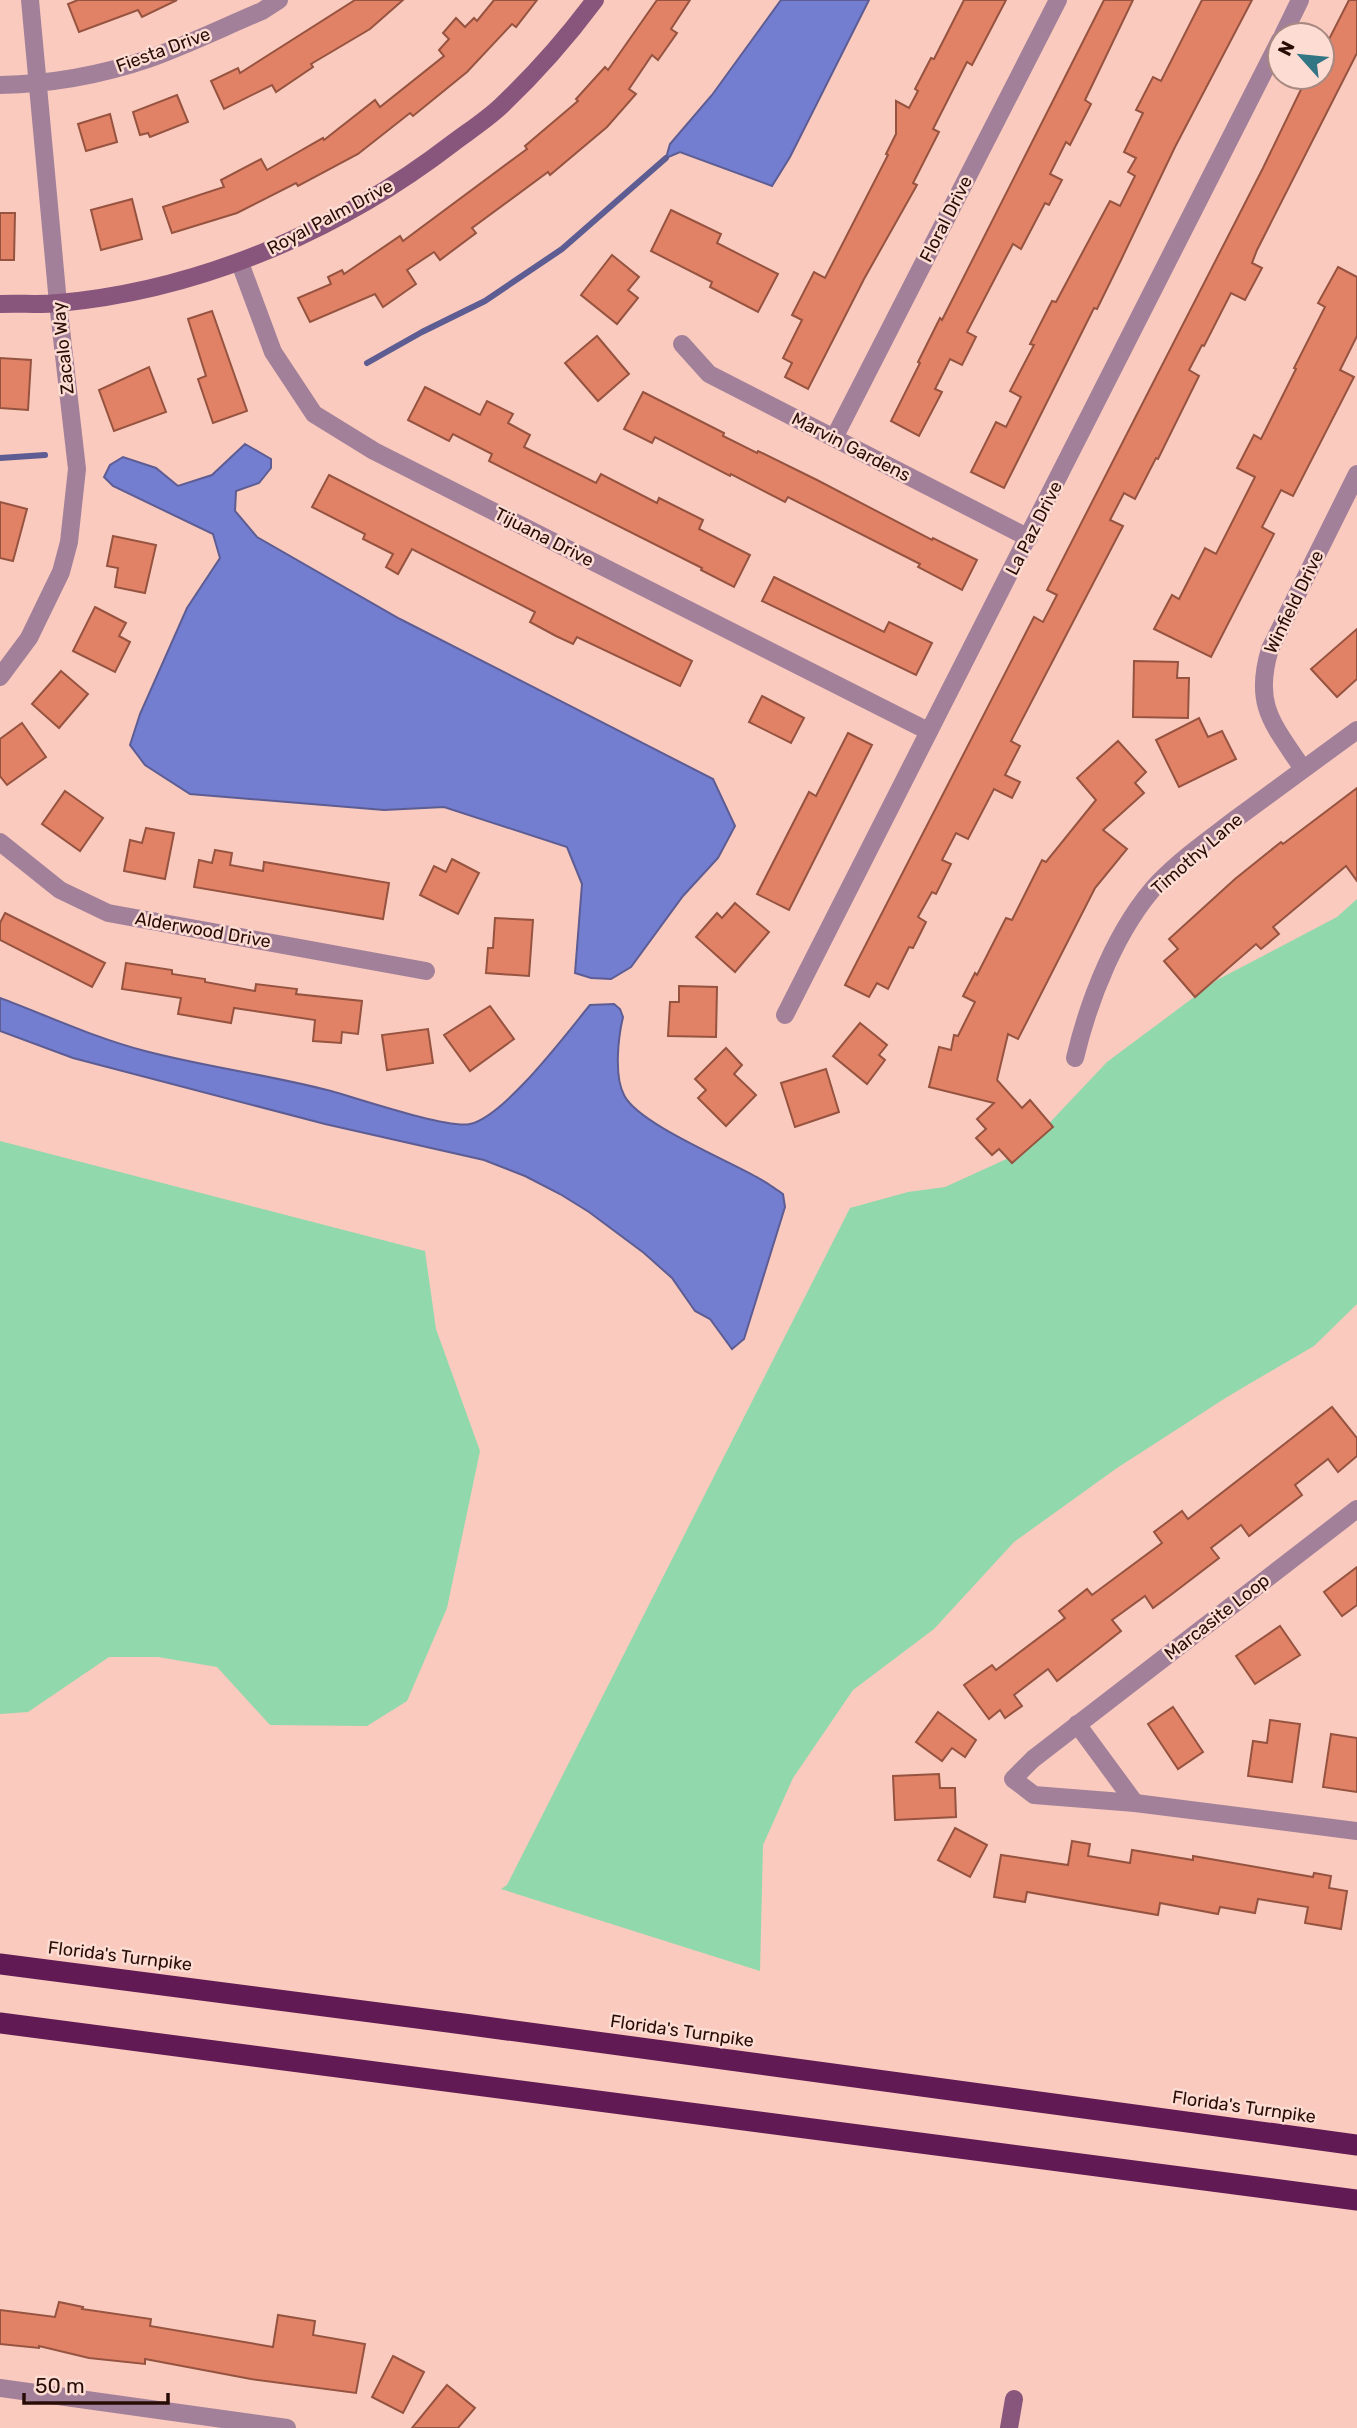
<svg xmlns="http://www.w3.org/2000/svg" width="1357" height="2428" font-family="Rubik,sans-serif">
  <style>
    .green { fill: #91d8ac }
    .water { fill: #747ed0; stroke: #5d5c93; stroke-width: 2 }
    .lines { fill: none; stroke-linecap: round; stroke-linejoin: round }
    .stream { stroke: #5d5c93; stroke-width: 6 }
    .building { fill: #e18267; stroke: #965340; stroke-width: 2 }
    .street { stroke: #a3809a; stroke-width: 18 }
    .secondary { stroke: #88567c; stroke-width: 18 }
    .highway { stroke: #611a53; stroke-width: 21 }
    .labels { text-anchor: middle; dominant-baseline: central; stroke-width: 5; stroke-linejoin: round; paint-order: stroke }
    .street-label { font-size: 18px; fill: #280d06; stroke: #fcdcd3 }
  </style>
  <rect width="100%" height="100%" fill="#f9cabd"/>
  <g class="green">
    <polygon points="1357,899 1357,1304 1314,1346 1227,1397 1117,1468 1014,1542 934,1629 853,1690 793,1778 763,1845 760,1971 501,1889 507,1885 850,1208 908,1192 945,1187 1022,1152 1107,1062 1217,980 1337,917"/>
    <polygon points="0,1141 425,1251 436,1329 480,1451 447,1608 407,1701 367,1726 270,1725 217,1667 158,1657 109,1657 28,1712 0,1714"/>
  </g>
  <g class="water">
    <polygon points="781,0 869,0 790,157 772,186 680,152 666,158 670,144 712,95"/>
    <polygon points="245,444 271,459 271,468 259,483 236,491 235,511 257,537 400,619 713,779 735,826 718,858 683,896 631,967 611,979 591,978 575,973 582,884 567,847 444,807 384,810 190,794 145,765 130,745 140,714 187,608 220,558 213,534 113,486 104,477 110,465 123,457 156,468 178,486 212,475"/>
    <path d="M0,998c48,18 95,40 145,53 61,16 125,24 186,40 28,8 117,38 139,33 35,-8 96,-90 120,-119l24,-1 6,5 3,8c-5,21 -9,59 1,78 14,29 106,66 136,84 8,4 15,10 23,15l2,13 -41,132 -12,10 -22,-30 -15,-8 -23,-33 -28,-25 -55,-41 -29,-18 -35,-18 -41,-16 -159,-36 -252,-66 -73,-27z"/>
  </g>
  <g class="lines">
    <g class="stream">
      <polyline points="367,363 422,332 485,301 562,249 666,158"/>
      <polyline points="0,458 45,455"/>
    </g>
  </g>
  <g class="building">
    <polygon points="78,0 177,0 142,17 138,10 79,32 68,4"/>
    <polygon points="355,0 403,0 370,29 311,64 313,67 276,92 272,85 224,109 211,81 238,68 240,73"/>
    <polygon points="494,0 537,0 516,27 512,24 467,72 413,116 410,113 358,154 298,186 296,183 237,213 172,233 163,207 224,187 221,180 261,159 267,170 323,138 324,140 375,100 380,107 444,56 439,50 449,39 443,33 456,18 465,27 474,18 477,21"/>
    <polygon points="657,0 690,0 671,29 677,33 658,60 652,55 629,89 636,94 607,127 550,175 548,172 472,228 476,233 440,260 434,252 407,270 416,284 383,307 375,294 310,322 298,298 331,284 328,277 342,270 344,274 400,236 403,241 527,149 525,146 578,101 576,99 605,67 608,70"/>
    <polygon points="964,0 1006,0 972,65 967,62 933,129 939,132 913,183 917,185 864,279 808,389 785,377 792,363 783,358 802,320 792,315 814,272 825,278 888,155 886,154 896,134 896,101 909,108 918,91 915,89 931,58 934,59"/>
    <polygon points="1104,0 1133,0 1085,100 1091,104 1070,145 1066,142 1050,174 1062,180 1049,205 1045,203 1021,249 1013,244 1005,259 967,332 976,337 962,365 950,359 935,389 942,392 919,436 891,421 920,363 918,362 940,318 942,320"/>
    <polygon points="1202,0 1252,0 1175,147 1121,260 1097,309 1094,308 1004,488 971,472 996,422 1006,427 1021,397 1010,391 1034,345 1030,344 1052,301 1056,302 1110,201 1120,206 1135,176 1128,172 1136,158 1124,152 1143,113 1136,110 1153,77 1161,81"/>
    <polygon points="1349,0 1357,0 1357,53 1257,250 1252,263 1262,268 1245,300 1231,293 1204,346 1202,345 1189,370 1199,376 1158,459 1156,458 1135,499 1124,493 1110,520 1123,526 1011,741 1020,746 1005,775 1020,782 1012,798 994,789 968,839 956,833 942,860 951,864 936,894 932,892 918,917 926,922 913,948 909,947 888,989 877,983 869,997 845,985 1034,617 1043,622 1057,595 1047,590 1263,168 1307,77 1322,77 1322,53"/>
    <polygon points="177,95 188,122 150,137 148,133 140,135 133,112"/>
    <polygon points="110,114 117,142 86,151 78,124"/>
    <polygon points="132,199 142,239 101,250 91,210"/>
    <polygon points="671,210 721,234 717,243 778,274 758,312 710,287 712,282 651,251"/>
    <polygon points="0,213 15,213 14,260 0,260"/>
    <polygon points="612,255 639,277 628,290 638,298 617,324 581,295"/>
    <polygon points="1338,267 1357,277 1357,336 1340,370 1354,377 1293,496 1281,490 1262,527 1274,534 1211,657 1154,629 1172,595 1179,599 1205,548 1216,554 1255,477 1237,468 1254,435 1261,439 1296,369 1294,368 1325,307 1318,303"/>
    <polygon points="212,311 247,411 213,423 198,379 206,376 188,319"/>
    <polygon points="597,336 629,374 598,401 565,363"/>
    <polygon points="0,358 31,360 28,410 0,408"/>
    <polygon points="149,367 166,412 114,431 99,390"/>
    <polygon points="425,387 480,415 487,401 513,414 508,423 530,435 524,447 596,483 601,474 657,503 659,498 703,520 699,529 750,555 734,587 701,570 702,568 489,461 492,454 453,434 449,441 408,420"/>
    <polygon points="643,392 724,433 723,436 757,453 758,451 817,480 932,540 933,538 977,560 962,590 918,567 920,564 788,497 785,502 731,474 730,476 655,437 652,443 624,429"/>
    <polygon points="329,475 692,661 680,686 577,637 573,644 556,636 530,622 535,612 412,549 398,574 386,567 393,554 363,539 365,534 312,507"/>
    <polygon points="0,502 27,509 13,561 0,558"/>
    <polygon points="113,536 156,545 145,593 115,587 118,568 107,566"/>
    <polygon points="774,577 884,632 889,622 932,643 916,675 762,601"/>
    <polygon points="95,607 126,623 119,636 130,642 115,672 73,651"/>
    <polygon points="1357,629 1357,679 1337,697 1311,669"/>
    <polygon points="1134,661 1178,662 1177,678 1189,678 1188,718 1133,717"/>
    <polygon points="61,671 88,694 59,728 32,704"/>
    <polygon points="762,696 804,718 791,743 749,722"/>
    <polygon points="1199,718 1208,737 1222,731 1236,759 1179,787 1156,740"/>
    <polygon points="22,723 46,757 7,785 0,776 0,739"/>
    <polygon points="848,733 872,745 789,910 757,894 809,792 816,796"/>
    <polygon points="1118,741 1146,772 1135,783 1144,793 1103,830 1127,849 1095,888 1018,1039 1008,1034 997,1080 1022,1108 1030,1100 1053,1127 1012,1163 999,1149 992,1155 976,1138 986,1129 977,1119 994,1103 929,1087 939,1047 951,1050 954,1035 958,1036 975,1002 963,996 975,973 977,975 1006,918 1012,920 1042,860 1046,862 1096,800 1077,778"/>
    <polygon points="1357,788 1357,881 1346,866 1273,927 1279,934 1261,949 1256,944 1195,997 1164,961 1178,949 1169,939 1235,879 1281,842 1283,844"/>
    <polygon points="65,791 103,818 80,851 42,824"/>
    <polygon points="146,828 174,833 165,879 124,871 130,840 142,843"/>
    <polygon points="215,850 232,853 230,865 263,871 264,862 389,883 383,919 194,887 199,860 212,863"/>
    <polygon points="452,859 479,873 458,914 420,895 434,866 446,872"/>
    <polygon points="735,903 769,932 735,972 696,937 717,913 722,918"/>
    <polygon points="5,913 105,963 92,987 0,940 0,923"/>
    <polygon points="495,918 533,920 529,976 486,973 488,948 493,948"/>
    <polygon points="126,963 172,970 172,974 205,979 205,982 255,991 256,984 297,989 296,994 362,1001 358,1034 342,1032 341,1043 313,1041 315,1020 234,1008 231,1023 178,1014 181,998 122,989"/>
    <polygon points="679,986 717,987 716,1037 668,1036 670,1002 679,1002"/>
    <polygon points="490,1006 514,1039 470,1071 444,1035"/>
    <polygon points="860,1023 887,1045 879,1055 885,1060 867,1084 833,1056"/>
    <polygon points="428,1029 433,1063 387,1070 382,1035"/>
    <polygon points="726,1048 742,1065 734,1074 756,1095 726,1126 698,1098 706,1090 695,1079"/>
    <polygon points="826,1069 839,1112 795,1127 781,1083"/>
    <polygon points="1332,1407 1357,1438 1357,1456 1338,1472 1328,1459 1295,1485 1302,1495 1249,1536 1241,1525 1211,1548 1219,1558 1172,1594 1153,1608 1145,1596 1112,1620 1121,1631 1097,1650 1057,1681 1048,1669 1014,1695 1022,1706 1005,1718 1000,1710 989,1719 964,1685 992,1665 996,1670 1065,1618 1059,1611 1087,1589 1092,1595 1162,1543 1154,1532 1182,1511 1188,1519"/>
    <polygon points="1357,1567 1357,1605 1342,1616 1324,1592"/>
    <polygon points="1280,1626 1300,1655 1255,1684 1236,1656"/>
    <polygon points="1173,1707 1203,1752 1178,1769 1148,1724"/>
    <polygon points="938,1712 976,1740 965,1757 952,1748 942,1761 916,1742"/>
    <polygon points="1270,1720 1300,1724 1292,1782 1248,1776 1253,1741 1267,1743"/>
    <polygon points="1331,1734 1357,1738 1357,1792 1323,1787"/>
    <polygon points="939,1774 940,1788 955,1788 956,1817 895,1820 893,1776"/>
    <polygon points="955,1828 987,1845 970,1877 938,1860"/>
    <polygon points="1072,1841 1090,1844 1088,1856 1130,1863 1132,1850 1193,1860 1193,1856 1313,1877 1314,1873 1331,1876 1329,1888 1347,1891 1341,1929 1305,1923 1308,1907 1258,1899 1255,1913 1220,1907 1218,1914 1160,1903 1158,1915 1027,1892 1025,1902 994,1897 1001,1855 1068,1865"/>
    <polygon points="59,2302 83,2307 82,2309 151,2319 150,2326 273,2347 278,2315 315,2321 313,2335 365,2344 356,2393 251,2379 145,2359 145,2364 89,2358 39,2346 39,2348 0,2344 0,2310 55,2317"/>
    <polygon points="393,2356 424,2372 403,2413 372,2397"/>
    <polygon points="447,2385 475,2408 458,2428 412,2428"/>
  </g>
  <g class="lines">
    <g class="street">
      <polyline points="1283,35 1300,0"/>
      <path d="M0,85c49,-1 101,-10 148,-26 39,-14 76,-32 114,-48l17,-11"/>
      <polyline points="240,263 273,352 314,414 374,451 928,731"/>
      <polyline points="682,344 709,374 1029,538"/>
      <polyline points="834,438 1058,0"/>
      <polyline points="0,677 29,638 61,572 69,542 77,469 58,303 30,0"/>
      <path d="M1303,769c-30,-45 -50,-64 -33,-120l87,-175"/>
      <polyline points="0,842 60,890 108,913 426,971"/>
      <polyline points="785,1015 1280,40"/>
      <path d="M1075,1058c14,-59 42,-131 84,-176 23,-24 52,-44 78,-64 40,-29 80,-59 120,-88"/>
      <polyline points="1357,1509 1033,1759 1013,1779 1034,1795 1135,1803 1357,1831"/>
      <polyline points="1077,1724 1135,1803"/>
      <polyline points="0,2388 287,2428"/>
    </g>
    <g class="secondary">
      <path d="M0,304c19,-1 39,1 59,-1 142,-13 281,-73 394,-160 16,-12 33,-23 47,-36 35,-33 66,-68 95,-107"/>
      <polyline points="1009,2428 1014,2399"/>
    </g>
    <g class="highway">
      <polyline points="0,1964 471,2025 1357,2145"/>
      <polyline points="0,2023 1357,2200"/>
    </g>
  </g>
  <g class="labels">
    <g class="street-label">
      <text transform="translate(163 50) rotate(-20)">Fiesta Drive</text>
      <text transform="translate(330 217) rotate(-28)">Royal Palm Drive</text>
      <text transform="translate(946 219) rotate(-63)">Floral Drive</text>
      <text transform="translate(63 348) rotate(-96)">Zacalo Way</text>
      <text transform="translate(851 447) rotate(27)">Marvin Gardens</text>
      <text transform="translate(1034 528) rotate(-63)">La Paz Drive</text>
      <text transform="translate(544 537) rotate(27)">Tijuana Drive</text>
      <text transform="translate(1294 602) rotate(-64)">Winfield Drive</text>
      <text transform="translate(1197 854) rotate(-41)">Timothy Lane</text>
      <text transform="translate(203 930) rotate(10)">Alderwood Drive</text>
      <text transform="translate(1217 1617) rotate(-38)">Marcasite Loop</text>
      <text transform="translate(120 1956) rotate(7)">Florida's Turnpike</text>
      <text transform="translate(682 2031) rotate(8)">Florida's Turnpike</text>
      <text transform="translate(1244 2107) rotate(8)">Florida's Turnpike</text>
    </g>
  </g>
  <g transform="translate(1301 56) rotate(297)"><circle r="33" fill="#fcdcd3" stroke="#a78981" stroke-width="2"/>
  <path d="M0-5L12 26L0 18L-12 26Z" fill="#327585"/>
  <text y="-10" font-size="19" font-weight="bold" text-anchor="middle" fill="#280d06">N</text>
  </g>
  <path d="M24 2393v10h144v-10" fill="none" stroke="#280d06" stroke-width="3.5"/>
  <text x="35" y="2393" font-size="21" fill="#280d06" stroke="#fcdcd3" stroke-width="5" paint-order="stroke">50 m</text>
</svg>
